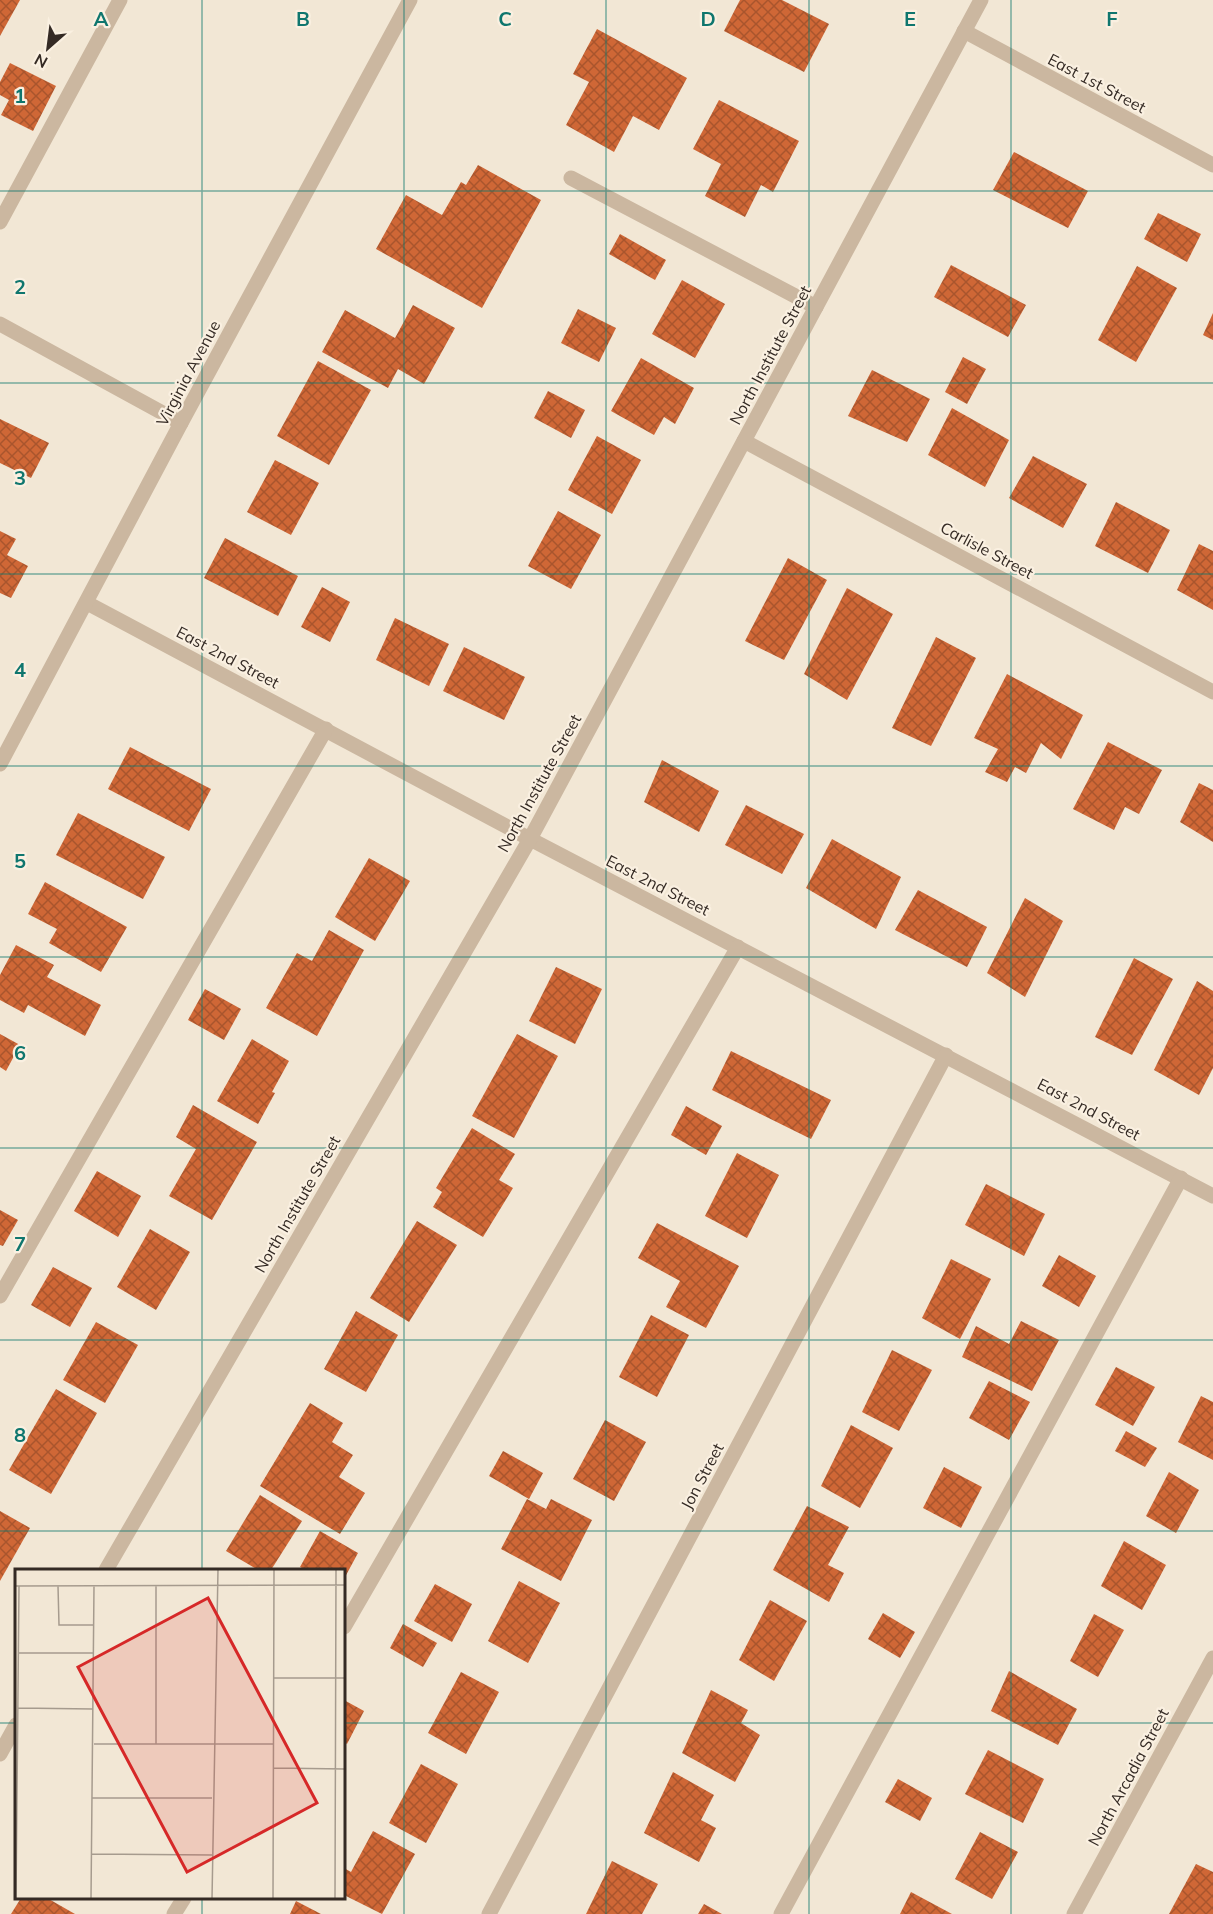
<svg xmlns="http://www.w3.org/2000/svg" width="1213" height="1914" font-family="Mulish,sans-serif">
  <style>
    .building { fill: url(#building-cross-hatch) }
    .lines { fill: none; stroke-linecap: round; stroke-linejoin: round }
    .minor { stroke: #cbb7a0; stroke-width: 15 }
    .grid { fill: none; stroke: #0f766e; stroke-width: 1.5; stroke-opacity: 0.55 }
    .labels { text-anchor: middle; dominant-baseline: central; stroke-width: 4.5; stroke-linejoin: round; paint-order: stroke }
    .street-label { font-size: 16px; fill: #342a24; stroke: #faf0e1 }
    .inset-road { fill: none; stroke: #a69b8e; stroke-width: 1.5 }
    .view { fill: #d62828; fill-opacity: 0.15; stroke: #d62828; stroke-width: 3 }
    .inset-edge { fill: none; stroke: #342a24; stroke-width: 3 }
    .grid-label { font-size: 20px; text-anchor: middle; font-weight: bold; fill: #0f766e; stroke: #faf0e1; stroke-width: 4.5; stroke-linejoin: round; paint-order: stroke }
  </style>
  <defs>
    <pattern id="building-cross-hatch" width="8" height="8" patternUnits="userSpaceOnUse" patternTransform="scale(1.5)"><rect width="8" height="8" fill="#cf6736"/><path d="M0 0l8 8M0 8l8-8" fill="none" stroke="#a9552d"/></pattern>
  </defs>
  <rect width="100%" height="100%" fill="#f2e7d5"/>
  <g class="building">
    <polygon points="0,0 20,0 0,36"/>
    <polygon points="740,0 782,0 829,24 804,72 724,31"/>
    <polygon points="597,29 687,78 659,130 633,116 614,152 566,125 589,82 573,74"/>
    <polygon points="10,63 56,86 33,131 1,115 9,100 0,95 0,82"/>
    <polygon points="719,100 799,141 773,192 761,185 745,217 705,196 721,164 693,149"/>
    <polygon points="1014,152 1088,191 1068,228 993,190"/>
    <polygon points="478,165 541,200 482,308 376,249 406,195 442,215 461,182 466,185"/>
    <polygon points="1158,213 1201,234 1187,262 1144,239"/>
    <polygon points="620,234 666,260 655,280 609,254"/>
    <polygon points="951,265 1026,305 1008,337 934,297"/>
    <polygon points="1137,266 1177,288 1136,362 1098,340"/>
    <polygon points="682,280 725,304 695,358 652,334"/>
    <polygon points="413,305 455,328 424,384 398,369 388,388 322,352 345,310 395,338"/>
    <polygon points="578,309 616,328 599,362 561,343"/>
    <polygon points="1213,313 1213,340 1203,335"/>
    <polygon points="963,357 986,369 967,404 945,392"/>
    <polygon points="641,358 694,388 675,424 664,417 654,435 611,411"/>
    <polygon points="318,361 371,390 329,465 277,436"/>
    <polygon points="872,370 930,399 907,442 848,416"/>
    <polygon points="548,391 585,410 571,438 534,418"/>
    <polygon points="952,408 1009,440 985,487 928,455"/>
    <polygon points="0,419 49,443 31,478 0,463"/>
    <polygon points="597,436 641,460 612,514 568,490"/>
    <polygon points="1033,456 1087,484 1063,528 1009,498"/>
    <polygon points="275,460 319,483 291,535 247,512"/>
    <polygon points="1116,502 1170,530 1148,573 1095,546"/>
    <polygon points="558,511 601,535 571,589 528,566"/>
    <polygon points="0,531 16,539 7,555 28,566 11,598 0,593"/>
    <polygon points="225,538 298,576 278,616 204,578"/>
    <polygon points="1199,544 1213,551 1213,610 1177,590"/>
    <polygon points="788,558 827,580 784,660 745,641"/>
    <polygon points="322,587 350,602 330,642 301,627"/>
    <polygon points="847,588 893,614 847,700 804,674"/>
    <polygon points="395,618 449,644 429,686 376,660"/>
    <polygon points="936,637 976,658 931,746 892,728"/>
    <polygon points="464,647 525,677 504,720 443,691"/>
    <polygon points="1007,674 1083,715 1061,759 1041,743 1026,773 1015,767 1007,782 985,772 998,749 974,738"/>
    <polygon points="1108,742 1162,770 1139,814 1125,807 1114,830 1073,809"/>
    <polygon points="130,747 211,789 189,831 108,789"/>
    <polygon points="662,760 719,791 699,832 644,802"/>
    <polygon points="1199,783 1213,790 1213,842 1180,822"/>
    <polygon points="746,805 804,834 782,874 725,845"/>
    <polygon points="78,813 165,857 143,899 56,855"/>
    <polygon points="832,839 901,877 876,929 806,888"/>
    <polygon points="369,858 410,881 375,941 335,917"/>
    <polygon points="45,882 127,927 101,972 49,943 57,929 28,914"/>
    <polygon points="918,890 987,927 967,967 895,930"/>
    <polygon points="1025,898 1063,921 1025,997 987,973"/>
    <polygon points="329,930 364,950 317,1036 266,1008 297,953 312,961"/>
    <polygon points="16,945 54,965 47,977 101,1005 85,1036 28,1005 24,1013 0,1000 0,975"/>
    <polygon points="1134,958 1173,979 1132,1055 1095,1037"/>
    <polygon points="556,967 602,989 575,1044 529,1021"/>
    <polygon points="1197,981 1213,991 1213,1068 1199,1095 1154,1070"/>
    <polygon points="205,989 241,1009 224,1040 188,1020"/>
    <polygon points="0,1034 20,1045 6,1071 0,1067"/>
    <polygon points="517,1034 558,1056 514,1138 472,1116"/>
    <polygon points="252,1039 289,1061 272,1092 275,1093 258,1124 217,1101"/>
    <polygon points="731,1051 831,1100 811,1139 712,1090"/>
    <polygon points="193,1105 257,1142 212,1220 169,1196 196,1149 176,1137"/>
    <polygon points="686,1106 722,1126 706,1155 671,1135"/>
    <polygon points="472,1128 515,1154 499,1180 513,1188 483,1237 433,1207 442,1192 436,1188"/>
    <polygon points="737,1153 779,1175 747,1238 705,1216"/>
    <polygon points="97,1171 141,1196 118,1237 74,1211"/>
    <polygon points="986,1184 1045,1214 1024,1256 965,1225"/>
    <polygon points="0,1210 18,1220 3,1246 0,1245"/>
    <polygon points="417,1221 457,1245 409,1322 370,1298"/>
    <polygon points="657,1223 739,1266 706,1328 666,1307 680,1281 638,1258"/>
    <polygon points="150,1229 190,1252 156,1310 117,1287"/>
    <polygon points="1059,1255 1096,1276 1079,1307 1042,1286"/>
    <polygon points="951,1259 991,1279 960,1339 922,1318"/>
    <polygon points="53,1267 92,1288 70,1327 31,1305"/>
    <polygon points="356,1311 398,1335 366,1392 324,1369"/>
    <polygon points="651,1315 689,1335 657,1397 619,1377"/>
    <polygon points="1021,1321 1059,1340 1032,1391 962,1357 976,1326 1009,1344"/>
    <polygon points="96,1322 138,1345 105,1403 63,1380"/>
    <polygon points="892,1350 932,1370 899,1431 862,1412"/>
    <polygon points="1116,1367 1155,1387 1133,1426 1095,1405"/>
    <polygon points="989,1381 1030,1402 1009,1440 969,1418"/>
    <polygon points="56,1389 97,1413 51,1494 9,1470"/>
    <polygon points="1201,1396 1213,1402 1213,1460 1178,1442"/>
    <polygon points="310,1403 343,1423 332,1442 353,1455 339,1477 365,1493 340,1534 260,1486"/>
    <polygon points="605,1420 646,1442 614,1501 573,1479"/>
    <polygon points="851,1425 893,1448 860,1508 821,1486"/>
    <polygon points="1126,1431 1157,1448 1145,1467 1115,1451"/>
    <polygon points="503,1451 543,1473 529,1499 489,1476"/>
    <polygon points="944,1467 982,1487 961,1528 923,1508"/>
    <polygon points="1169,1472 1199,1490 1176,1533 1146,1516"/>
    <polygon points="260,1495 302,1521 271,1570 258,1570 226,1551"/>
    <polygon points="527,1499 546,1509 551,1499 592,1520 561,1581 501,1549"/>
    <polygon points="807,1506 849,1527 828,1565 844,1573 829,1602 773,1570"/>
    <polygon points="0,1511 30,1528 0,1581"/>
    <polygon points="320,1531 358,1553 344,1579 344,1570 306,1570 300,1567"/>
    <polygon points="1124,1541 1166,1565 1142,1610 1101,1586"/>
    <polygon points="519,1581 560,1603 528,1663 488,1641"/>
    <polygon points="435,1584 472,1604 452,1642 414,1621"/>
    <polygon points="770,1600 807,1621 774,1681 739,1660"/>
    <polygon points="883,1613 915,1632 900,1658 868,1639"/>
    <polygon points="1094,1614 1124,1630 1098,1677 1070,1661"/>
    <polygon points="403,1624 437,1643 423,1667 390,1648"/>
    <polygon points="1009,1671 1077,1709 1058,1745 991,1711"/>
    <polygon points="461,1672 499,1692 466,1754 428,1733"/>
    <polygon points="711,1690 748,1710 741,1723 760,1735 735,1782 682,1753"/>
    <polygon points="344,1700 364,1711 347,1744 344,1742"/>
    <polygon points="988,1750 1044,1779 1023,1823 965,1794"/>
    <polygon points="421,1764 458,1784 426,1843 389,1823"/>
    <polygon points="673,1772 714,1795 701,1820 716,1828 699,1862 644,1833"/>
    <polygon points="898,1779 932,1798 920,1821 885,1802"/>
    <polygon points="373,1831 415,1854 382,1914 344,1895 344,1868 351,1872"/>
    <polygon points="980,1832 1018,1852 992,1899 955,1879"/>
    <polygon points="612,1861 658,1884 642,1914 586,1914"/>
    <polygon points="1196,1864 1213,1872 1213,1914 1169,1914"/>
    <polygon points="911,1892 952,1914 900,1914"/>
    <polygon points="21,1898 47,1898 75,1914 11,1914"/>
    <polygon points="296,1901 321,1914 290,1914"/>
    <polygon points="704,1904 722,1914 698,1914"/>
  </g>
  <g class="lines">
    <g class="minor">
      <polyline points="964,31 1213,165"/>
      <polyline points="571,178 816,307"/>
      <polyline points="0,222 120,0"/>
      <polyline points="0,324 181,423"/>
      <polyline points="744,441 1213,692"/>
      <polyline points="87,603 530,839 1213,1196"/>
      <polyline points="0,764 181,423 410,0"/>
      <polyline points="0,1296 326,729"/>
      <polyline points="106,1570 530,839 981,0"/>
      <polyline points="344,1627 738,947"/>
      <polyline points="0,1754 16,1725"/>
      <polyline points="174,1914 184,1898"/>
      <polyline points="489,1914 946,1055"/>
      <polyline points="781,1914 1181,1178"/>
      <polyline points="1074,1914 1213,1658"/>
    </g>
  </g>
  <path class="grid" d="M202,0v1570M404,0v1914M606,0v1914M809,0v1914M1011,0v1914M0,191h1213M0,383h1213M0,574h1213M0,766h1213M0,957h1213M0,1148h1213M0,1340h1213M0,1531h1213M0,1723h16M344,1723h869M202,1898v16"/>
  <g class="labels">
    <g class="street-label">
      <text transform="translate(1097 83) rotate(28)">East 1st Street</text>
      <text transform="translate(770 355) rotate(-62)">North Institute Street</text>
      <text transform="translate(188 373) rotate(-62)">Virginia Avenue</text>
      <text transform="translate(987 550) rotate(28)">Carlisle Street</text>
      <text transform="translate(228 657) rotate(28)">East 2nd Street</text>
      <text transform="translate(539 783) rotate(-61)">North Institute Street</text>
      <text transform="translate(658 885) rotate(27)">East 2nd Street</text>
      <text transform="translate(1089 1109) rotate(28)">East 2nd Street</text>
      <text transform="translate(297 1204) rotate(-60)">North Institute Street</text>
      <text transform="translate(702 1476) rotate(-62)">Jon Street</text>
      <text transform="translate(1128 1777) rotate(-62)">North Arcadia Street</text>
    </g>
  </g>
  <g transform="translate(15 1569)">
    <rect width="330" height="330" fill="#f2e7d5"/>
    <path class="inset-road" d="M0,17l330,-1M43,17l1,39h34M4,84h74M259,109h71M3,139l75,1M79,175h180M141,175v-159M259,199l71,1M77,229h120M77,285l120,1M1,330l3,-313M76,330l3,-313M197,330l6,-330M258,330l1,-330M320,330l1,-330"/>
    <path class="view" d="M193,29l109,205 -130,69 -109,-205z"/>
    <rect width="330" height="330" class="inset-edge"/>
  </g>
  <g class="grid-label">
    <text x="101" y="26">A</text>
    <text x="303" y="26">B</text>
    <text x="505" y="26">C</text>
    <text x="708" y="26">D</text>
    <text x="910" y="26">E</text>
    <text x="1112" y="26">F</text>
    <text x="20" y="103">1</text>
    <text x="20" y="294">2</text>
    <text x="20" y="485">3</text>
    <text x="20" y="677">4</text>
    <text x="20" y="868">5</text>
    <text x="20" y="1060">6</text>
    <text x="20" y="1251">7</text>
    <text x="20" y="1442">8</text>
  </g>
  <g transform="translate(48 48) rotate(208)" stroke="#faf0e1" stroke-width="4.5" paint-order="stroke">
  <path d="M0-4.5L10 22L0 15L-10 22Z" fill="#342a24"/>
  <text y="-9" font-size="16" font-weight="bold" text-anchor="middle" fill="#342a24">N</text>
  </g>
</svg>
